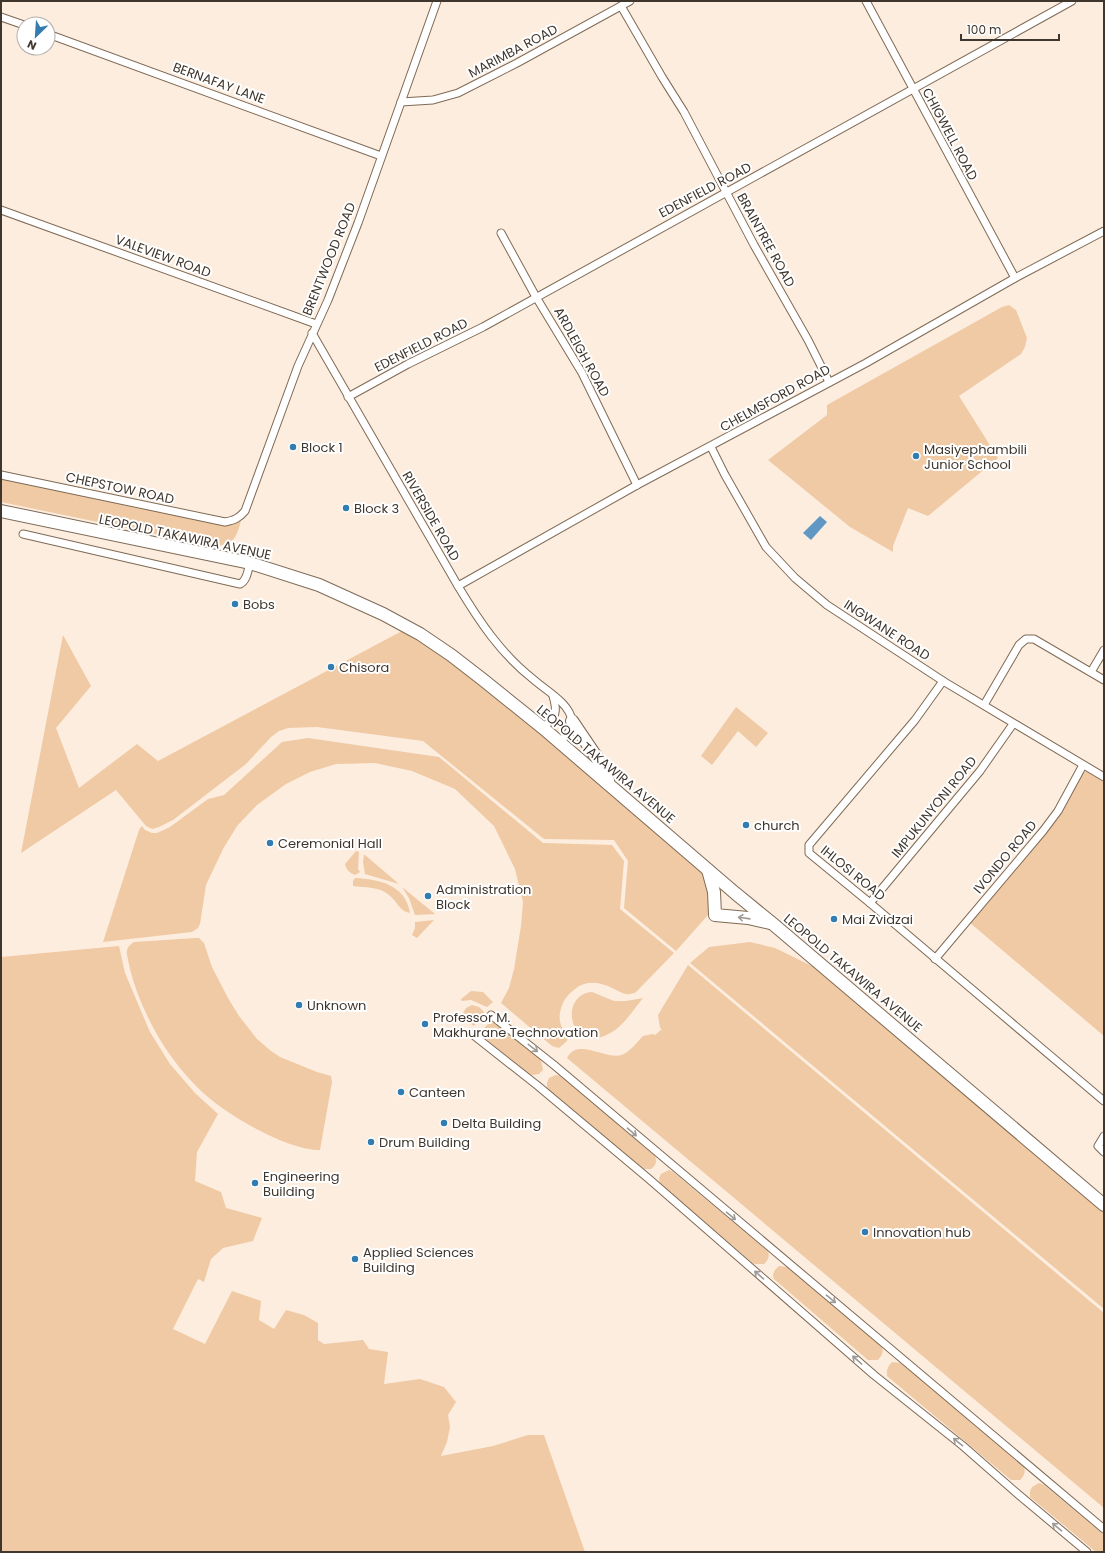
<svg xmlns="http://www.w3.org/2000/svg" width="1105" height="1553" font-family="Poppins,sans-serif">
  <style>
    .green { fill: #f0caa4 }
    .water { fill: #6098c3 }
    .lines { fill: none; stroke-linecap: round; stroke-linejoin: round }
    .street-casing { stroke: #7f6a55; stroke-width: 9 }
    .highway-casing { stroke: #7f6a55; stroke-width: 14 }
    .street { stroke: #fff; stroke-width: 7 }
    .highway { stroke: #fff; stroke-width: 12 }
    .oneway { stroke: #9f9a96 }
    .poi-dot { fill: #327cb0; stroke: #fff; stroke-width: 1.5 }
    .labels { text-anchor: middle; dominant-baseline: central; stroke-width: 4; stroke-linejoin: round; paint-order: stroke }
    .street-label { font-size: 13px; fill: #3f362d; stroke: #fff }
    .poi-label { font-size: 13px; fill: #3f362d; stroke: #fff; text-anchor: start }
  </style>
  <rect width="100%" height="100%" fill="#fceddf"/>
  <g class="green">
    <polygon points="1009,305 1016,310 1027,338 1025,347 1021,354 959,396 998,458 928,516 908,508 893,546 893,552 850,527 768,460 827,415 827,405 1002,307"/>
    <path d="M1,477l234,46 6,-3c-5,21 -9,27 -32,25l-208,-43z"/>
    <polygon points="402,631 446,658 529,723 700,868 708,878 712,907 708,915 676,951 624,908 628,861 614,840 544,839 423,741 317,727 288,728 279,731 271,737 246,764 173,820 159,827 152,829 146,826 116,790 21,853 63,635 91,686 56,728 79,788 137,744 158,761"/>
    <polygon points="736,707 768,733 756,747 738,731 712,765 701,756"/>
    <path d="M308,738l131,19 104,86 69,2 12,16 -4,48 54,44 -39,40c-3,0 -6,2 -9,1 -5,-1 -9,-4 -14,-6 -12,-6 -26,-8 -37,1 -5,4 -10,9 -12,14 -6,15 -4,21 5,34l-1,4 -8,7 -7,-2 -51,-43 8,-15 5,-19 7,-43 2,-24 -8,-33 -21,-43 -39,-37 -43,-18 -37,-8 -39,1 -26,8 -24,12 -29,21 -20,21 -14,23 -17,36 -6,39 -2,4 -6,4 -89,10 36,-112 3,-4 3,4 7,3h5l13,-6 38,-28 16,-4 58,-53z"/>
    <polygon points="1087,771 1104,780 1104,1036 969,922 1044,832 1080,774"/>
    <path d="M356,851l3,1 -1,17 2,3 -5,3c-5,-2 -9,-5 -10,-11z"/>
    <polygon points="364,855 365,855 399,884 365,874 363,862"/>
    <path d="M355,878c24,1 51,7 55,35 -11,-2 -13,-12 -21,-18 -11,-9 -23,-7 -36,-9v-5z"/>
    <polygon points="402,887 435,914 415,915 409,898"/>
    <polygon points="434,920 417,938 412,935 415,928 415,922"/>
    <path d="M195,938h4l5,5 8,24 16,31 11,18 18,23 14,12 9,6 37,15 14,4 1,6 -12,68c-35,0 -99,-38 -123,-63 -16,-16 -31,-36 -42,-56 -12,-22 -22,-46 -27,-71 0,-2 -2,-7 -1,-9 0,-4 4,-7 7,-9z"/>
    <polygon points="750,942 775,948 814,967 858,1001 1104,1210 1104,1309 690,963 709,947"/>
    <polygon points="119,946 125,973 150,1032 170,1064 195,1093 218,1114 197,1152 195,1181 221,1192 226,1208 262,1218 253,1241 223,1248 211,1259 204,1282 198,1279 173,1329 205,1344 232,1291 261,1301 259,1320 274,1329 286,1310 304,1315 318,1323 318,1340 324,1344 363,1340 369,1349 388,1352 384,1384 420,1379 444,1387 456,1402 448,1415 450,1427 447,1442 441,1456 493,1446 528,1435 544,1435 585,1552 1,1552 1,957"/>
    <path d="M688,965l416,348v195l-537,-450c10,-21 38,2 55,-3 9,-4 15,-13 21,-19l10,-2 2,1 7,-6 -2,-1 -2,-13z"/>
    <polygon points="471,991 483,992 493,1002 487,1007 471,1000 462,1001 461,999"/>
    <path d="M592,992l22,9h12l17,-3c-9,11 -19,27 -31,34 -42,26 -55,-37 -20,-40z"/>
    <polygon points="472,1005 479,1007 484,1012 484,1014 474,1026 464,1019 463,1013 466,1008"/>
    <path d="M495,1023l4,1 42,36 2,10 -4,4 -7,1 -3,-1 -43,-35 -3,-7c2,-7 5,-9 12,-9z"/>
    <path d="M556,1075l5,1 94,80c2,6 1,9 -4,13h-9l-95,-80v-6l2,-5z"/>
    <path d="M669,1170l4,2 95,79c2,6 0,9 -4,13h-10l-94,-80 -1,-6 2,-4z"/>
    <path d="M779,1266l8,1 95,80c2,5 0,8 -4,13h-10l-94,-81c-2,-5 0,-9 5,-13z"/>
    <path d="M892,1362l9,1 123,104c2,5 0,9 -4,13h-9l-124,-104c-1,-6 1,-10 5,-14z"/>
    <polygon points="1039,1483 1044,1485 1104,1535 1104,1552 1096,1552 1030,1497 1030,1491 1032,1487"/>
  </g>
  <polygon class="water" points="820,516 827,522 811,540 803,533"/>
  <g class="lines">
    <defs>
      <g id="street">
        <polyline points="866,1 1015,278"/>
        <polyline points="621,6 662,77 684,112 754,245 808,340 829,382"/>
        <polyline points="1,17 24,25"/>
        <polyline points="48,34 381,156"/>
        <polyline points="401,102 433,100 458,93 517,63 630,1"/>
        <polyline points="1,210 316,324"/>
        <polyline points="501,233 536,297 582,373 637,485"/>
        <path d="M312,333l146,253c21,35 43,68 75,93 12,11 37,24 39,42 1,9 -7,15 -12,21"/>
        <polyline points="348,397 408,364 483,327 1072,1"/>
        <polyline points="711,447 725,475 766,547 795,578 827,605 943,681 1104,777"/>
        <path d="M1,475l224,47c10,-2 14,-4 20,-11l53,-145 30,-66 30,-77 79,-222"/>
        <path d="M23,534l217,50c7,-3 8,-14 10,-21"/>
        <polyline points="458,586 637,485 866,363 1015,278 1104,231"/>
        <polyline points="1091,672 1104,650"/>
        <polyline points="943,681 915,720 809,845 809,853 870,903 1104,1101"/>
        <polyline points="984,705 1019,645 1026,639 1034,639 1104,680"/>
        <path d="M543,728c13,-12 15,-15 10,-32"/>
        <polyline points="870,903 980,771 1013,724"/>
        <polyline points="935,959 1043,831 1058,811 1083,765"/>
        <polyline points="491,1015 554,1065 1104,1529"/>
        <polyline points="472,1034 538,1086 649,1179 874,1375 963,1446 1019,1495 1087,1552"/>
        <polyline points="1104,1136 1098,1146 1104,1152"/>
      </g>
      <g id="highway">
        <polyline points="1,511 250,563 319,585 383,614 420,634 451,655 482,679 543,728 735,893 773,924 1104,1205"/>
        <polyline points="572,721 597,758 608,780"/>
        <polyline points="708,870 714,892 715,915 748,918 770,923"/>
      </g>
    </defs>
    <use href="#street" class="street-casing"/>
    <use href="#highway" class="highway-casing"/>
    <use href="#street" class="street"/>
    <use href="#highway" class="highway"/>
  </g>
  <defs><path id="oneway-shaft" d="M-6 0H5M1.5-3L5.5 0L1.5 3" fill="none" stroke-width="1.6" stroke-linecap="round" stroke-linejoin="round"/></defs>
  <g class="oneway">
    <use href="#oneway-shaft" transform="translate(744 918) rotate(-172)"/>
    <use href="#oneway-shaft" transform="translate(533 1048) rotate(38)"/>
    <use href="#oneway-shaft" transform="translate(632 1132) rotate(41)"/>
    <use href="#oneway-shaft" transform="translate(731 1216) rotate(40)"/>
    <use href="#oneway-shaft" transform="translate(759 1275) rotate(-139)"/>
    <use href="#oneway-shaft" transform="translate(831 1299) rotate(40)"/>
    <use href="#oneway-shaft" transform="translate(857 1360) rotate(-139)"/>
    <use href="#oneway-shaft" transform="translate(958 1442) rotate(-141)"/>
    <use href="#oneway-shaft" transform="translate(1057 1527) rotate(-140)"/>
  </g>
  <g class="poi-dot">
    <circle cx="293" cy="447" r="4"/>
    <circle cx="916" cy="456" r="4"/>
    <circle cx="346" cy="508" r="4"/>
    <circle cx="235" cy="604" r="4"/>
    <circle cx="331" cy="667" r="4"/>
    <circle cx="746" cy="825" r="4"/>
    <circle cx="270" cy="843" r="4"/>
    <circle cx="428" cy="896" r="4"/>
    <circle cx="834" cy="919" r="4"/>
    <circle cx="299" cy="1005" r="4"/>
    <circle cx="425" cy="1024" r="4"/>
    <circle cx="401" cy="1092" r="4"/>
    <circle cx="444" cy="1123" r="4"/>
    <circle cx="371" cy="1142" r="4"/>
    <circle cx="255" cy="1183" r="4"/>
    <circle cx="865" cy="1232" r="4"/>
    <circle cx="355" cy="1259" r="4"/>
  </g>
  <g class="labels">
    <g class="street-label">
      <text transform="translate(513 51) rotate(-28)">MARIMBA ROAD</text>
      <text transform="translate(219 83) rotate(20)">BERNAFAY LANE</text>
      <text transform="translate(950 134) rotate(62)">CHIGWELL ROAD</text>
      <text transform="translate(705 190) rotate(-28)">EDENFIELD ROAD</text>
      <text transform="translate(766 240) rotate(61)">BRAINTREE ROAD</text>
      <text transform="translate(163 256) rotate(20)">VALEVIEW ROAD</text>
      <text transform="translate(329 259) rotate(-68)">BRENTWOOD ROAD</text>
      <text transform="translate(421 345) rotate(-27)">EDENFIELD ROAD</text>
      <text transform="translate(582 352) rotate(61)">ARDLEIGH ROAD</text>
      <text transform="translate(775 398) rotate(-29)">CHELMSFORD ROAD</text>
      <text transform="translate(120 488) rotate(12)">CHEPSTOW ROAD</text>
      <text transform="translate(431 516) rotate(60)">RIVERSIDE ROAD</text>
      <text transform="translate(185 537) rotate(12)">LEOPOLD TAKAWIRA AVENUE</text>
      <text transform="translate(887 630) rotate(33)">INGWANE ROAD</text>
      <text transform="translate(606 764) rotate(40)">LEOPOLD TAKAWIRA AVENUE</text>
      <text transform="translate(934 807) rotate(-51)">IMPUKUNYONI ROAD</text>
      <text transform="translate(1005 857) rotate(-50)">IVONDO ROAD</text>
      <text transform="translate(853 873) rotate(39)">IHLOSI ROAD</text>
      <text transform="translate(853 973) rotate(40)">LEOPOLD TAKAWIRA AVENUE</text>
    </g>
    <g class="poi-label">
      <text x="301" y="447">Block 1</text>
      <text x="924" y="449">Masiyephambili<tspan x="924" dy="15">Junior School</tspan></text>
      <text x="354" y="508">Block 3</text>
      <text x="243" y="604">Bobs</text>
      <text x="339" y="667">Chisora</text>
      <text x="754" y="825">church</text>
      <text x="278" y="843">Ceremonial Hall</text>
      <text x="436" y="889">Administration<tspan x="436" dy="15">Block</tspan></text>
      <text x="842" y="919">Mai Zvidzai</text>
      <text x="307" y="1005">Unknown</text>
      <text x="433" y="1017">Professor M.<tspan x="433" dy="15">Makhurane Technovation</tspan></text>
      <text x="409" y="1092">Canteen</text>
      <text x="452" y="1123">Delta Building</text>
      <text x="379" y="1142">Drum Building</text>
      <text x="263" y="1176">Engineering<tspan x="263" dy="15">Building</tspan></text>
      <text x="873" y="1232">Innovation hub</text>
      <text x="363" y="1252">Applied Sciences<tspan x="363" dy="15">Building</tspan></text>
    </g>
  </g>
  <rect width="1105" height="1553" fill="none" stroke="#3f362d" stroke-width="4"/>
  <g transform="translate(36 36) rotate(205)"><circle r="19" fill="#ffffff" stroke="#b2afab"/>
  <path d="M0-3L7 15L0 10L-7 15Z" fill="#327cb0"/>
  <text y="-6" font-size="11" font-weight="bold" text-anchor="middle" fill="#3f362d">N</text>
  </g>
  <path d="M961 34v6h98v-6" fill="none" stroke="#3f362d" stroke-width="2"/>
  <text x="967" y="34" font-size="12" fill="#3f362d" stroke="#ffffff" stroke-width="3" paint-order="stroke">100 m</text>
</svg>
